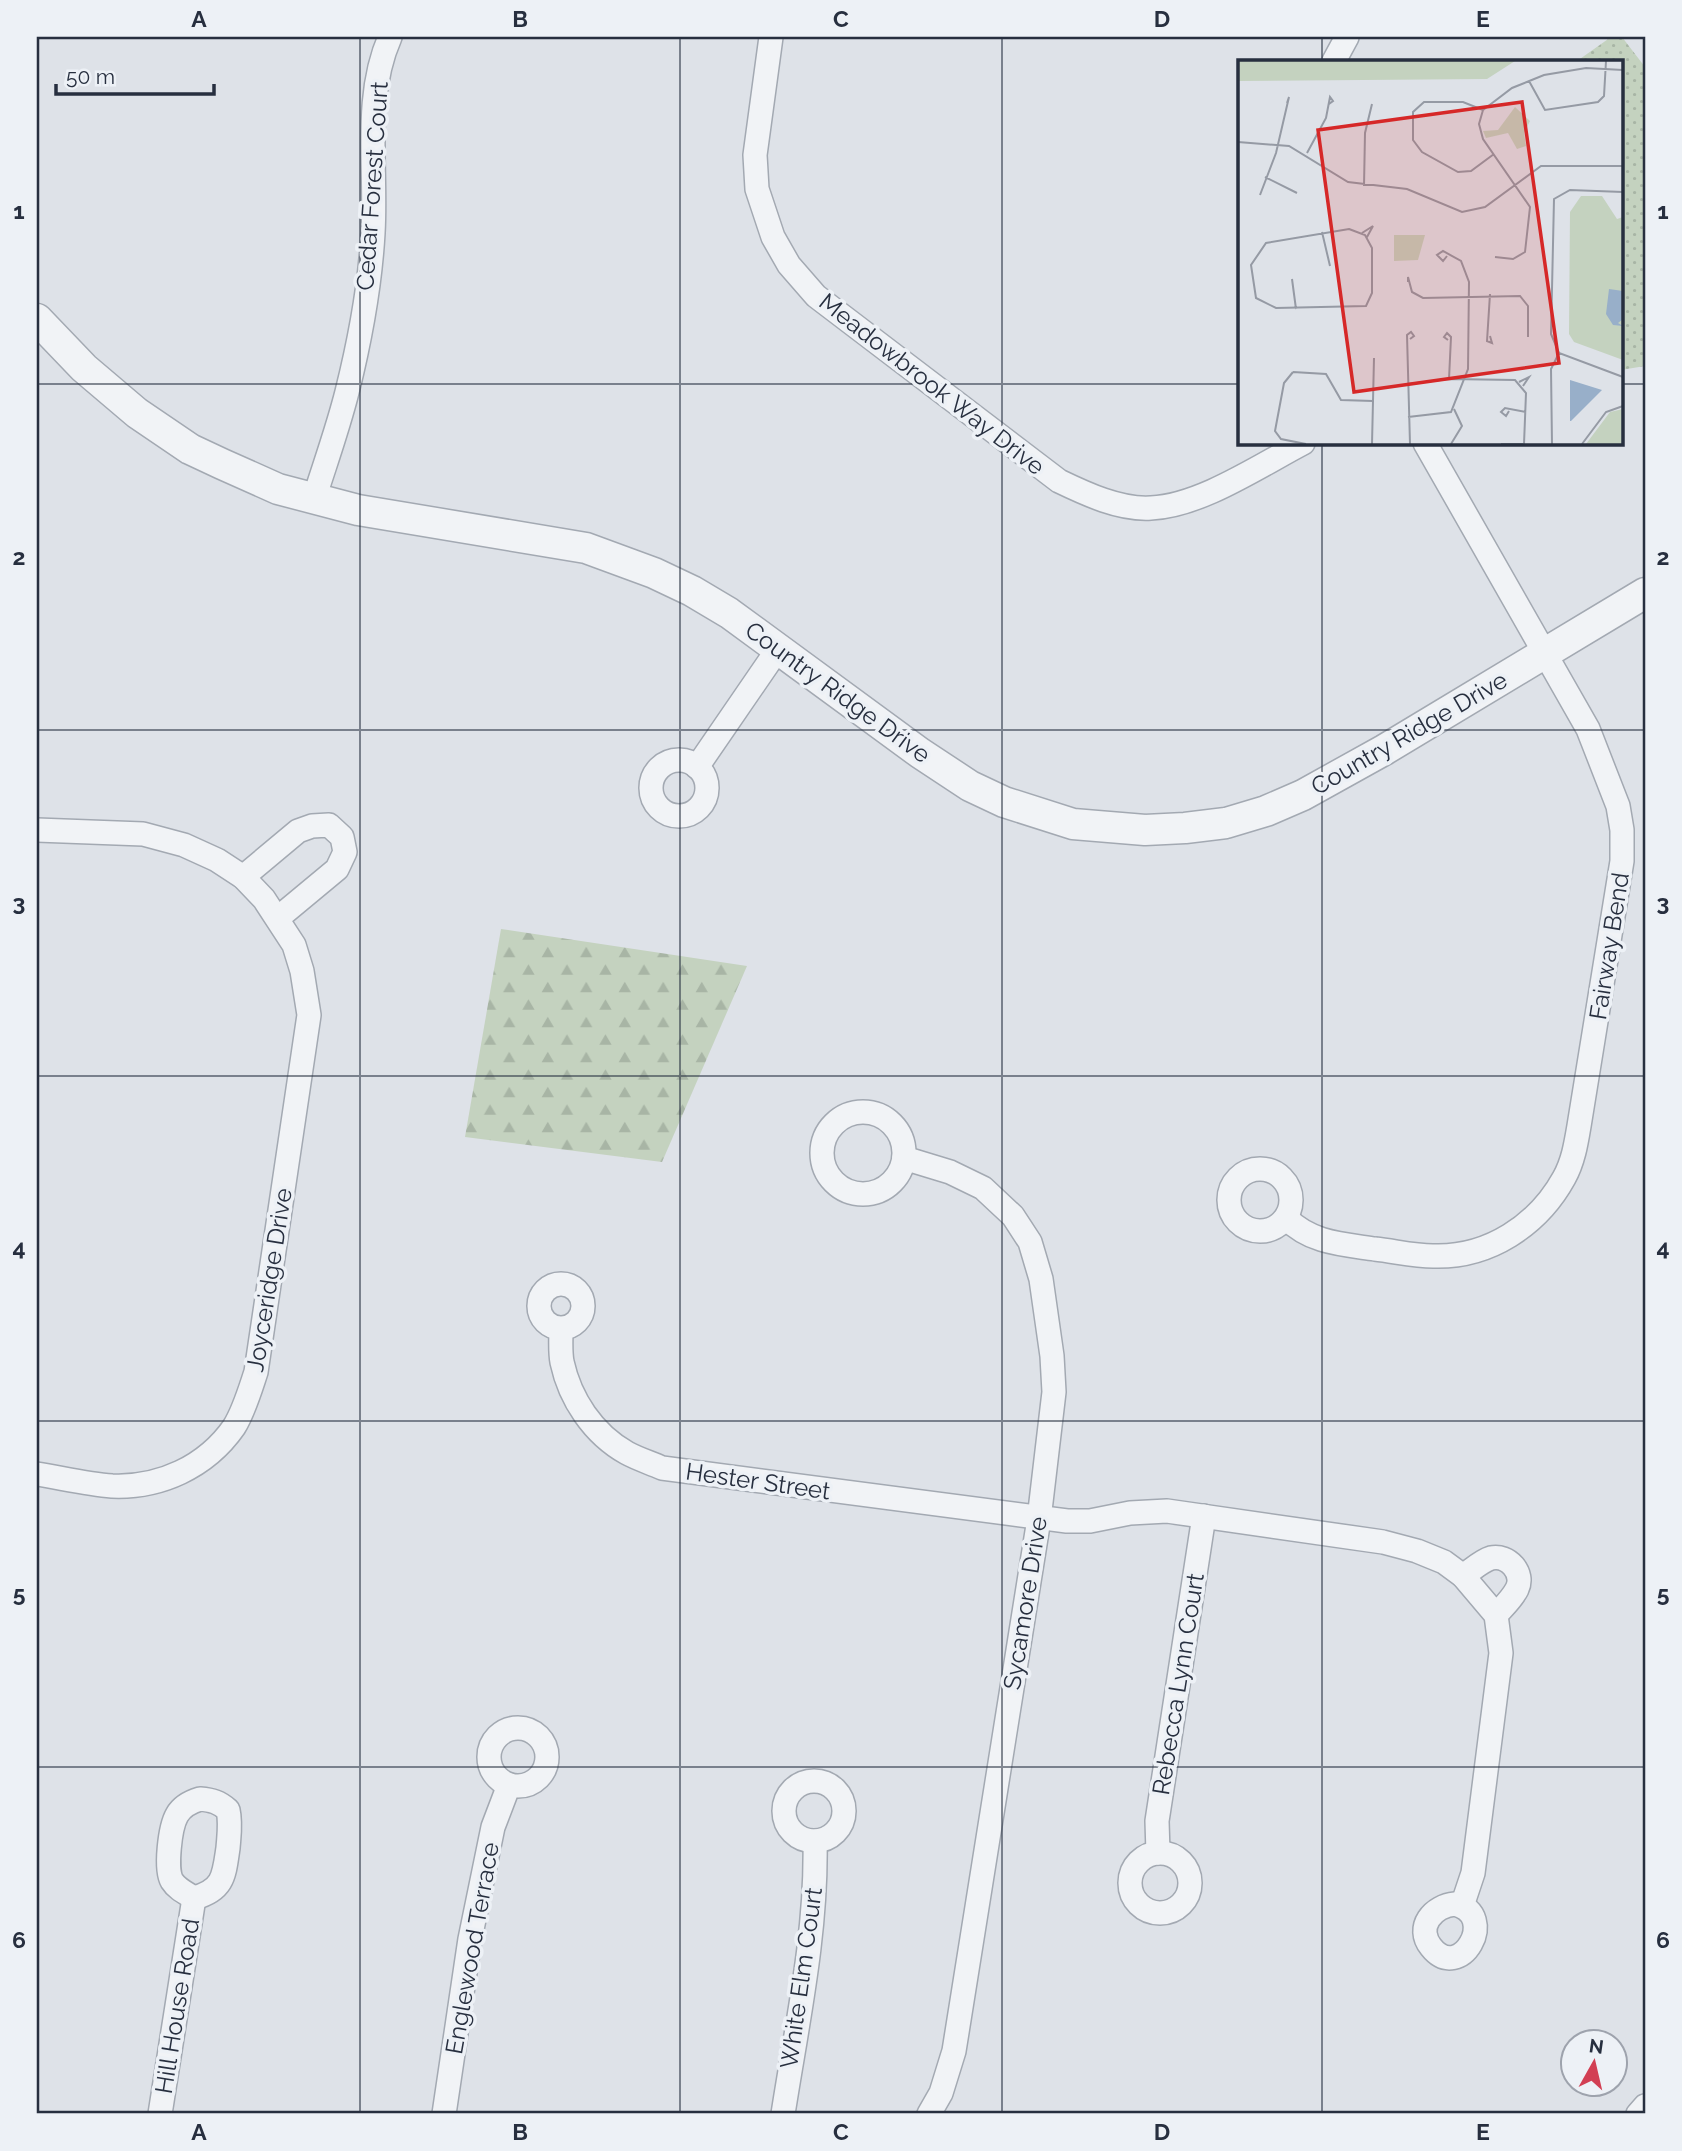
<svg xmlns="http://www.w3.org/2000/svg" width="1682" height="2151" font-family="Raleway,sans-serif">
  <style>
    .grass { fill: url(#grass-dots) }
    .forest { fill: url(#forest-firs) }
    .lines { fill: none; stroke-linecap: round; stroke-linejoin: round }
    .minor-casing { stroke: #a3a9b2; stroke-width: 26 }
    .tertiary-casing { stroke: #a3a9b2; stroke-width: 33 }
    .minor { stroke: #f1f3f6; stroke-width: 23 }
    .tertiary { stroke: #f1f3f6; stroke-width: 30 }
    .grid { fill: none; stroke: #272f3f; stroke-width: 2; stroke-opacity: 0.55 }
    .labels { text-anchor: middle; dominant-baseline: central; stroke-width: 7; stroke-linejoin: round; paint-order: stroke }
    .street-label { font-size: 24px; fill: #272f3f; stroke: #edf1f6 }
    .inset-road { fill: none; stroke: #959aa4; stroke-width: 2 }
    .view { fill: #d62828; fill-opacity: 0.15; stroke: #d62828; stroke-width: 3.5 }
    .inset-edge { fill: none; stroke: #272f3f; stroke-width: 3.5 }
    .neatline { fill: none; stroke: #272f3f; stroke-width: 2.5 }
    .grid-label { font-size: 23px; text-anchor: middle; font-weight: bold; fill: #272f3f }
  </style>
  <defs>
    <pattern id="grass-dots" width="8" height="8" patternUnits="userSpaceOnUse" patternTransform="scale(1.75)"><rect width="8" height="8" fill="#c4d2bf"/><path d="M2 2h.1M6 6h.1" fill="none" stroke="#a8b5a5" stroke-width="1.8" stroke-linecap="round"/></pattern>
    <pattern id="forest-firs" width="22" height="20" patternUnits="userSpaceOnUse" patternTransform="scale(1.75)"><rect width="22" height="20" fill="#c4d2bf"/><path d="M5 1l3.5 6h-7zM16 11l3.5 6h-7z" fill="#a8b5a5"/></pattern>
  </defs>
  <rect width="100%" height="100%" fill="#dee2e8"/>
  <polygon class="grass" points="1611,37 1622,37 1645,67 1645,366 1621,370 1621,61 1577,61"/>
  <polygon class="forest" points="501,929 747,966 662,1162 465,1137"/>
  <g class="lines">
    <defs>
      <g id="minor">
        <path d="M771,37l-16,118 2,34 16,48 16,28 27,31 243,185c27,13 61,29 92,27 49,-2 108,-42 152,-65"/>
        <polyline points="1334,61 1347,37"/>
        <path d="M314,499c11,-35 24,-71 33,-107 13,-52 23,-106 26,-159 4,-65 -10,-135 17,-196"/>
        <circle cx="679" cy="788" r="28"/>
        <polyline points="697,767 778,649"/>
        <path d="M37,830l106,4 41,11 33,15 26,17 21,22 30,46 8,26 7,44 -53,357c-6,18 -12,39 -22,55 -28,40 -74,61 -122,59 -25,-2 -50,-8 -75,-12"/>
        <polyline points="243,877 298,831 312,826 329,825 342,837 345,852 337,869 278,918"/>
        <circle cx="863" cy="1153" r="41"/>
        <polyline points="904,1158 950,1172 983,1188 1013,1216 1030,1242 1041,1279 1052,1356 1054,1392 1039,1519 954,2051 941,2093 929,2114"/>
        <circle cx="1260" cy="1200" r="31"/>
        <path d="M1286,1218c25,25 55,26 89,31 19,2 39,7 58,7 56,2 105,-31 131,-78 9,-16 12,-34 15,-52l43,-265v-31l-4,-24 -30,-77 -163,-286"/>
        <circle cx="561" cy="1306" r="22"/>
        <path d="M561,1329c0,10 -1,22 1,33 8,37 31,72 65,91 11,6 24,10 35,15l405,53h23l40,-8 37,-2 216,31 34,9 27,11 19,14 33,39 5,38 -28,220 -11,33"/>
        <path d="M1463,1576c9,-6 18,-15 28,-18 17,-4 34,15 26,31 -5,10 -14,18 -21,26"/>
        <circle cx="518" cy="1757" r="29"/>
        <circle cx="814" cy="1811" r="30"/>
        <path d="M200,1799c12,1 19,3 28,11 3,13 1,25 0,38 -4,27 -4,42 -34,50 -8,-5 -17,-9 -22,-17 -7,-12 -2,-54 5,-66 5,-9 13,-13 23,-16z"/>
        <polyline points="1158,1853 1157,1821 1204,1516"/>
        <circle cx="1160" cy="1883" r="30"/>
        <path d="M1455,1904c45,11 5,80 -24,43 -16,-20 2,-41 24,-43z"/>
        <polyline points="160,2114 194,1898"/>
        <polyline points="444,2114 470,1939 493,1827 509,1785"/>
        <path d="M783,2114c14,-90 34,-181 32,-273"/>
        <polyline points="1638,2114 1645,2106"/>
      </g>
      <polyline id="tertiary" points="37,319 84,368 137,413 190,449 222,464 278,489 358,510 586,548 654,573 692,591 729,613 920,753 970,786 1004,802 1073,824 1145,830 1185,828 1226,823 1266,811 1303,795 1384,750 1645,593"/>
    </defs>
    <use href="#minor" class="minor-casing"/>
    <use href="#tertiary" class="tertiary-casing"/>
    <use href="#minor" class="minor"/>
    <use href="#tertiary" class="tertiary"/>
  </g>
  <path class="grid" d="M360,37v2077M680,37v2077M1002,37v2077M1322,37v24M37,384h1202M1621,384h24M1322,443v1671M37,730h1608M37,1076h1608M37,1421h1608M37,1767h1608"/>
  <g class="labels">
    <g class="street-label">
      <text transform="translate(372 186) rotate(-86)">Cedar Forest Court</text>
      <text transform="translate(932 384) rotate(38)">Meadowbrook Way Drive</text>
      <text transform="translate(838 692) rotate(36)">Country Ridge Drive</text>
      <text transform="translate(1409 733) rotate(-30)">Country Ridge Drive</text>
      <text transform="translate(1609 946) rotate(-81)">Fairway Bend</text>
      <text transform="translate(269 1280) rotate(-81)">Joyceridge Drive</text>
      <text transform="translate(758 1481) rotate(8)">Hester Street</text>
      <text transform="translate(1025 1603) rotate(-81)">Sycamore Drive</text>
      <text transform="translate(1178 1684) rotate(-81)">Rebecca Lynn Court</text>
      <text transform="translate(472 1948) rotate(-80)">Englewood Terrace</text>
      <text transform="translate(801 1978) rotate(-82)">White Elm Court</text>
      <text transform="translate(177 2006) rotate(-81)">Hill House Road</text>
    </g>
  </g>
  <g transform="translate(1238 60)">
    <rect width="385" height="385" fill="#dee2e8"/>
    <path d="M0,1h277l-28,18 -249,2zM277,47l15,14 -6,12 2,13 -9,3 -9,-16 -22,5 -3,-7 15,-1zM343,136h21l15,23 6,-2v143l-49,-18 -5,-8 1,-122zM385,349v35h-37l24,-32z" fill="#c4d2bf"/>
    <path d="M156,175h31l-7,25 -24,1z" fill="#c4d2bf"/>
    <path d="M371,229l14,2v28l-5,4 5,3 -10,-1 -7,-11zM332,320l32,10 -31,31h-1z" fill="#98afc9"/>
    <path class="inset-road" d="M291,21l16,29 53,-8 6,-6 2,-35M245,50l-20,-8h-39l-11,10v28l9,12 36,20 13,-1 23,-17M0,82l51,4 59,36 59,7 55,23 23,-5 56,-41h82M69,93l19,-35 4,-21 3,4 -4,3M27,117l32,16M126,126l1,-53 7,-29M385,132l-53,-2 -16,9 -3,135 8,19 64,24M22,135l16,-42 13,-56 -2,6M111,169l16,6 7,13v45l-6,13 -90,2 -20,-10 -5,-33 15,-22zM84,172l8,34M124,173l11,-7 -6,11M257,197l18,2 12,-7 5,-45 -47,-68 -4,-15 4,-14 29,-22 32,-13 42,-7 37,2M54,219l4,30M170,222v-5l4,15 11,6 97,-2 8,10v31M252,234l-3,47 5,2 -2,-7M210,280l-4,-3 3,-4 4,4 -2,42M55,312l-9,11 -9,48 6,8 25,5M55,312l33,2 15,26 32,1M281,322l10,-5 -6,9M170,324l41,-5 66,1 11,13 -2,51M271,351l-3,5 -5,-4 4,-4 21,4M170,357l43,-5 17,-43 1,-87 -8,-21 -18,-10 -6,4 6,6 4,-5M134,384l2,-86M172,384l-3,-109 4,-3 3,4 -4,3M213,384l11,-18 -8,-17M263,384h23M314,384l-1,-75 8,-16M344,384l24,-32 17,-6"/>
    <path class="view" d="M284,42l37,261 -205,29 -36,-262z"/>
    <rect width="385" height="385" class="inset-edge"/>
  </g>
  <rect width="1682" height="2151" fill="none" stroke="#edf1f6" stroke-width="77"/>
  <g transform="translate(1594 2063) rotate(8)"><circle r="33" fill="#edf1f6" stroke="#9ea3ad" stroke-width="2"/>
  <path d="M0-5L12 26L0 18L-12 26Z" fill="#d23f53"/>
  <text y="-10" font-size="19" font-weight="bold" text-anchor="middle" fill="#272f3f">N</text>
  </g>
  <path d="M56 84v10h158v-10" fill="none" stroke="#272f3f" stroke-width="3.5"/>
  <text x="66" y="84" font-size="21" fill="#272f3f" stroke="#edf1f6" stroke-width="5" paint-order="stroke">50 m</text>
  <rect x="38" y="38" width="1606" height="2074" class="neatline"/>
  <g class="grid-label">
    <text x="199" y="27">A</text>
    <text x="520" y="27">B</text>
    <text x="841" y="27">C</text>
    <text x="1162" y="27">D</text>
    <text x="1483" y="27">E</text>
    <text x="19" y="219">1</text>
    <text x="1663" y="219">1</text>
    <text x="19" y="565">2</text>
    <text x="1663" y="565">2</text>
    <text x="19" y="911">3</text>
    <text x="1663" y="911">3</text>
    <text x="19" y="1256">4</text>
    <text x="1663" y="1256">4</text>
    <text x="19" y="1602">5</text>
    <text x="1663" y="1602">5</text>
    <text x="19" y="1948">6</text>
    <text x="1663" y="1948">6</text>
    <text x="199" y="2140">A</text>
    <text x="520" y="2140">B</text>
    <text x="841" y="2140">C</text>
    <text x="1162" y="2140">D</text>
    <text x="1483" y="2140">E</text>
  </g>
</svg>
